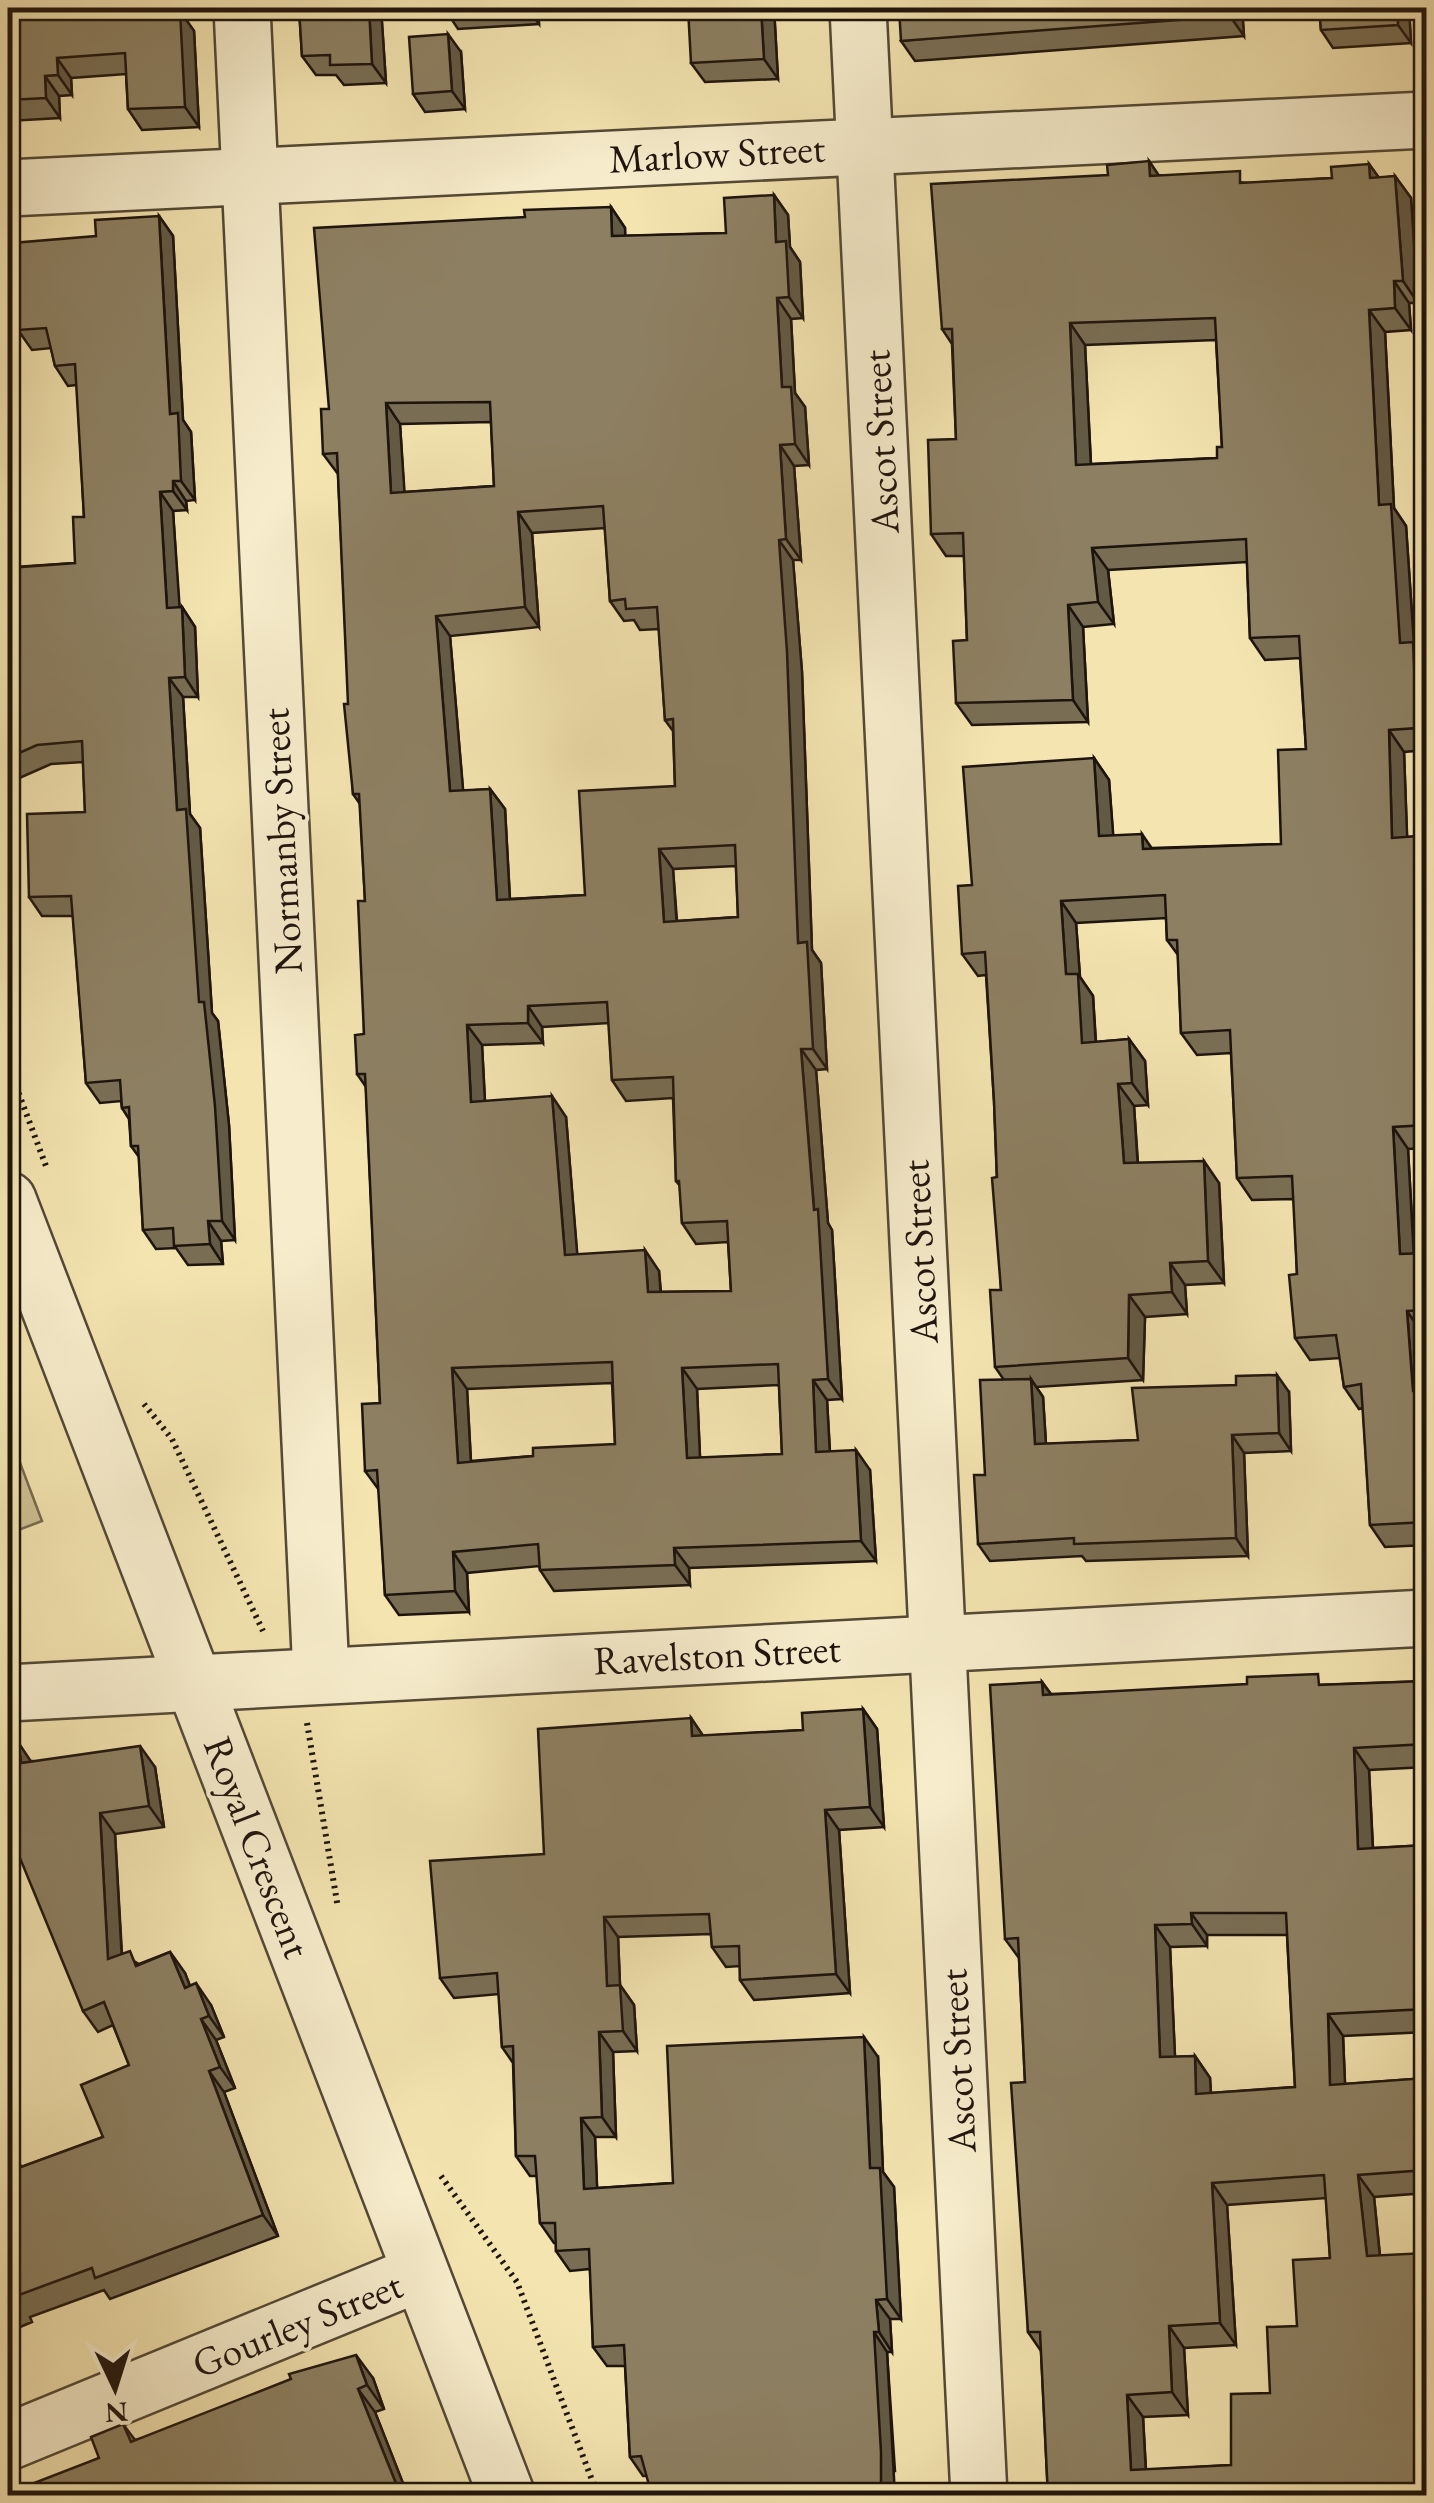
<svg xmlns="http://www.w3.org/2000/svg" width="1434" height="2503" font-family="'EB Garamond',serif">
  <style>
    .green { fill: #cfc194; stroke: #766a51; stroke-width: 2.5 }
    .lines { fill: none; stroke-linecap: round; stroke-linejoin: round }
    .minor-casing { stroke: #534836; stroke-width: 60 }
    .path { stroke: #1e140e; stroke-width: 6; stroke-dasharray: 2.5 5; stroke-linecap: butt }
    .minor { stroke: #f7edcc; stroke-width: 55 }
    .wall { fill: #796e54; stroke: #1e140e; stroke-width: 2.5; fill-rule: evenodd }
    .shaded-wall { fill: #635a45; stroke: #1e140e; stroke-width: 2.5 }
    .building { fill: #8d8062; stroke: #1e140e; stroke-width: 2.5; fill-rule: evenodd }
    .labels { text-anchor: middle; dominant-baseline: central; stroke-width: 8; stroke-linejoin: round; paint-order: stroke }
    .street-label { font-size: 40px; fill: #1e140e; stroke: #f7edcc }
  </style>
  <rect width="100%" height="100%" fill="#f3e4b0"/>
  <filter id="stains"><feTurbulence type="fractalNoise" baseFrequency=".002" numOctaves="4"/><feColorMatrix values="0 0 0 0 .2 0 0 0 0 .09 0 0 0 0 .02 0 0 0 .5 -.17"/></filter>
  <radialGradient id="worn" r=".72"><stop offset=".6" stop-color="#630" stop-opacity="0"/><stop offset="1" stop-color="#630" stop-opacity=".3"/></radialGradient>
  <polygon class="green" points="8,1431 42,1521 8,1534"/>
  <g class="lines">
    <defs>
      <g id="minor">
        <polyline points="242,8 321,1674"/>
        <polyline points="858,8 979,2496"/>
        <polyline points="8,188 1426,120"/>
        <polyline points="8,1200 507,2496"/>
        <polyline points="8,1693 1426,1618"/>
        <polyline points="8,2442 420,2273"/>
      </g>
    </defs>
    <use href="#minor" class="minor-casing"/>
    <g class="path">
      <polyline points="8,1065 46,1166"/>
      <polyline points="144,1404 172,1439 263,1631"/>
      <polyline points="307,1723 338,1908"/>
      <polyline points="441,2176 517,2282 598,2496"/>
    </g>
    <use href="#minor" class="minor"/>
  </g>
  <g class="wall">
    <polygon points="8,8 182,8 182,14 194,31 199,127 142,130 128,109 126,74 71,78 72,95 59,96 60,118 8,121"/>
    <polygon points="299,8 381,8 386,83 344,85 336,75 316,75 302,56"/>
    <polygon points="444,8 538,8 539,24 458,29"/>
    <polygon points="774,8 778,79 705,82 691,63"/>
    <polygon points="1242,8 1244,36 915,61 901,41"/>
    <polygon points="1319,8 1409,8 1411,43 1333,48 1321,30"/>
    <polygon points="461,52 465,109 425,112 413,94"/>
    <path d="M1149,161l9,14 90,8 84,-5 37,-14 10,14 16,-2 16,22 7,105h-9l2,27 -26,2 9,176 12,18 8,118 12,18v88l-22,2 3,85 12,-1 7,10v302l-18,1 6,105 12,-1v80h-4l4,54v158l-41,2 -15,-22 -7,-117 -4,1 -15,-22 -4,-29 -30,2 -15,-22 2,-64 -3,-75 -42,1 -15,-22 -6,-125 -34,2 -16,-22 -3,-78 -11,-15 -1,-22 -90,5 4,54 13,19 3,46 33,-3 16,22 3,44 -14,1 4,57 81,20 5,100 -39,2 2,29 -42,3 -2,63 -107,7 7,10 3,47 92,-4 151,-48 2,59 -47,2 4,103 -162,5 -4,-5 -92,5 -12,-17 7,-69 19,-95 -9,-13 6,-77 -7,-189 -8,-126 -8,1 -16,-22 10,-69 122,-127 15,22 4,55 39,13 129,-4 25,-95 -6,-91 -35,2 -15,-22 -3,-76 -139,8 6,54 -31,3 5,95 -116,3 -16,-22 11,-63 -3,-84h-18l-15,-22 25,-95 -4,-95 -10,-15 166,-154zM1216,340l6,107 -5,11 -126,6 -6,-119z"/>
    <path d="M774,195l14,20 2,32 10,15 3,56 -12,1 4,74 10,14 4,58 -15,1 7,94h-8l9,112 10,278 9,13 6,106 -11,1 12,153 4,7 10,169 -15,1 3,52 40,18 6,91 -187,7 1,17 -136,6 -14,-21 -1,-4 -72,7 2,39 -70,3 -14,-20 -6,-105 -14,-19 15,-68 -14,-316 -9,-13 7,-40 1,-133 -5,-97 -7,-10 -15,-320 -15,-20 6,-45 196,-192 86,-10 14,21v8l101,-3zM491,422l3,64 -90,6 -4,-68zM605,528l5,73 14,20 10,-1 6,10 19,-1 6,91 8,11 2,55 -90,109 -75,4 -5,-90 -15,-20 -27,2 -13,-155 89,-9 -7,-94zM736,866l2,51 -61,4 -4,-52zM609,1023l3,57 14,21 47,-3 3,83 4,5 2,37 14,21 32,-2 3,49 -70,1 -2,-21 -82,-17 -11,-137 -81,-16 -3,-56 61,-2 -1,-16zM612,1383l3,61 -82,12 -62,5 -4,-72zM779,1385l3,69 -82,4 -3,-69z"/>
    <polygon points="159,216 173,236 183,420 191,432 195,500 186,501 187,510 173,511 179,607 182,607 195,627 198,697 183,697 190,814 200,828 212,1013 218,1021 229,1125 235,1240 221,1241 223,1264 188,1265 176,1248 156,1249 143,1230 139,1157 131,1146 129,1119 122,1108 121,1101 100,1103 86,1083 73,916 42,916 29,897 85,812 83,762 51,764 8,783 8,527 12,534 14,567 75,563 84,517 77,385 68,386 55,366 51,348 32,350 18,330 96,236"/>
    <path d="M1426,1681v86l-57,3 4,78 53,-3v187l-83,4 2,48 81,-6v115l-52,4 6,58 46,241h-378l-7,-145 -13,-19 -3,-250 -6,-124 -14,-19 37,-257 9,12zM1207,1935h80l8,152 -84,6 -1,-15 -15,-22 -20,1 -5,-110 37,-1zM1326,2198l4,60 -33,68 -27,67 -39,72 -85,5 -3,-53 45,-2 -4,-67 52,-3 -9,-140z"/>
    <polygon points="863,1709 877,1729 884,1827 839,1830 850,1993 754,2000 740,1980 740,1966 726,1967 712,1947 711,1934 618,1937 620,1985 634,2005 637,2051 613,2052 616,2137 595,2137 597,2188 673,2183 878,2057 883,2172 894,2187 901,2319 890,2319 892,2352 887,2352 895,2471 643,2476 630,2457 625,2366 607,2366 593,2347 590,2269 570,2271 556,2251 556,2243 554,2243 540,2223 537,2176 530,2176 516,2156 513,2063 502,2047 499,1994 454,1998 440,1978 544,1854 691,1718 703,1736 803,1730"/>
    <polygon points="31,1761 155,1767 164,1827 115,1834 122,1954 139,1964 170,1952 185,1973 190,1986 211,2005 224,2037 216,2040 235,2088 224,2092 278,2236 110,2299 104,2290 30,2317 32,2322 8,2332 8,2135 21,2167 103,2137 129,2065 113,2025 98,2032 83,2011"/>
    <polygon points="8,1973 19,2011 8,2015"/>
    <polygon points="373,2378 384,2409 375,2412 408,2496 18,2496 99,2458 123,2424 135,2440"/>
  </g>
  <g class="shaded-wall">
    <polygon points="169,8 182,8 182,14 194,31 199,127 185,107"/>
    <polygon points="369,8 381,8 386,83 372,64"/>
    <polygon points="527,8 538,8 539,24"/>
    <polygon points="761,8 774,8 778,79 764,59"/>
    <polygon points="1230,8 1242,8 1244,36 1230,16"/>
    <polygon points="1397,8 1409,8 1411,43 1398,25"/>
    <polygon points="448,34 461,52 465,109 452,91"/>
    <polygon points="57,58 71,78 72,95 58,75"/>
    <polygon points="45,76 59,96 60,118 46,98"/>
    <polygon points="1149,161 1164,183 1150,176"/>
    <polygon points="1369,164 1385,186 1370,178"/>
    <polygon points="1395,176 1411,198 1418,303 1403,281"/>
    <polygon points="774,195 788,215 790,247 800,262 803,318 789,297 776,242"/>
    <polygon points="611,207 625,228 626,257 612,236"/>
    <polygon points="159,216 173,236 183,420 191,432 195,500 181,481 170,414"/>
    <polygon points="1394,281 1409,303 1411,330 1395,308"/>
    <polygon points="777,298 791,319 795,393 805,407 809,465 795,444 782,387"/>
    <polygon points="1369,310 1385,332 1394,508 1406,526 1414,644 1426,662 1426,741 1417,728 1400,643 1379,505"/>
    <polygon points="1070,323 1085,345 1092,487 1076,465"/>
    <polygon points="386,403 400,424 406,514 391,493"/>
    <polygon points="780,445 794,466 801,560 786,539"/>
    <polygon points="173,481 186,501 187,510 173,491"/>
    <polygon points="160,492 173,511 181,627 167,608"/>
    <polygon points="518,512 532,533 539,627 525,607"/>
    <polygon points="8,527 12,534 15,587 8,577"/>
    <polygon points="779,540 793,560 802,672 812,950 821,963 827,1069 813,1049 798,943"/>
    <polygon points="1092,548 1108,570 1114,624 1098,602"/>
    <polygon points="1068,605 1083,627 1088,722 1073,700"/>
    <polygon points="182,607 195,627 198,697 185,677"/>
    <polygon points="436,616 450,636 465,812 450,791"/>
    <polygon points="169,678 183,697 190,814 200,828 212,1013 218,1021 229,1125 235,1240 222,1221 177,810"/>
    <polygon points="1389,730 1404,752 1408,860 1392,838"/>
    <polygon points="1094,758 1109,780 1115,858 1099,836"/>
    <polygon points="490,789 505,809 511,920 497,900"/>
    <polygon points="1142,834 1157,856 1143,849"/>
    <polygon points="659,849 673,869 678,943 664,922"/>
    <polygon points="1061,901 1076,923 1080,977 1093,996 1097,1065 1082,1043 1066,974"/>
    <polygon points="528,1006 542,1027 543,1043 528,1023"/>
    <polygon points="467,1025 482,1045 486,1122 471,1102"/>
    <polygon points="1129,1039 1145,1061 1148,1105 1132,1083"/>
    <polygon points="801,1049 816,1070 828,1223 832,1230 842,1399 828,1379"/>
    <polygon points="1118,1084 1134,1106 1139,1185 1124,1163"/>
    <polygon points="552,1096 566,1117 579,1275 565,1255"/>
    <polygon points="1393,1127 1408,1149 1415,1276 1400,1254"/>
    <polygon points="1204,1161 1219,1183 1224,1283 1208,1261"/>
    <polygon points="208,1221 221,1241 223,1264 210,1244"/>
    <polygon points="645,1250 659,1271 662,1313 648,1292"/>
    <polygon points="1170,1263 1185,1285 1187,1314 1172,1292"/>
    <polygon points="1129,1295 1145,1317 1143,1380 1128,1358"/>
    <polygon points="1407,1311 1422,1333 1426,1387 1426,1410 1413,1391"/>
    <polygon points="452,1368 467,1389 472,1483 458,1463"/>
    <polygon points="682,1368 697,1389 701,1479 687,1458"/>
    <polygon points="1277,1375 1289,1392 1291,1451 1279,1433"/>
    <polygon points="1031,1379 1043,1397 1047,1461 1035,1444"/>
    <polygon points="813,1380 827,1400 831,1473 816,1452"/>
    <polygon points="1232,1435 1244,1453 1248,1556 1236,1538"/>
    <polygon points="856,1450 870,1470 876,1561 861,1541"/>
    <polygon points="674,1548 689,1568 690,1585 675,1565"/>
    <polygon points="453,1552 467,1573 469,1612 455,1591"/>
    <polygon points="1042,1682 1058,1704 1043,1695"/>
    <polygon points="863,1709 877,1729 884,1827 870,1807"/>
    <polygon points="691,1718 704,1737 692,1736"/>
    <polygon points="18,1742 32,1763 21,1763"/>
    <polygon points="140,1746 155,1767 164,1827 149,1806"/>
    <polygon points="1354,1748 1369,1770 1374,1871 1358,1849"/>
    <polygon points="825,1810 839,1830 850,1993 836,1974"/>
    <polygon points="100,1813 115,1834 123,1980 108,1959"/>
    <polygon points="1191,1913 1207,1935 1207,1946 1192,1924"/>
    <polygon points="604,1917 618,1937 620,1985 634,2005 637,2051 623,2031 607,1986"/>
    <polygon points="1155,1925 1170,1947 1176,2079 1160,2057"/>
    <polygon points="170,1952 185,1973 199,2009 185,1988"/>
    <polygon points="8,1973 19,2011 8,1994"/>
    <polygon points="196,1983 211,2005 224,2037 209,2016"/>
    <polygon points="1328,2014 1343,2036 1346,2107 1330,2085"/>
    <polygon points="201,2019 216,2040 235,2088 220,2067"/>
    <polygon points="599,2032 613,2052 616,2137 602,2117"/>
    <polygon points="864,2037 878,2057 883,2172 894,2187 901,2319 887,2299 870,2168"/>
    <polygon points="1195,2056 1210,2078 1212,2116 1196,2094"/>
    <polygon points="209,2071 224,2092 278,2236 263,2215"/>
    <polygon points="581,2118 595,2137 598,2209 584,2189"/>
    <polygon points="8,2135 30,2190 16,2169 8,2150"/>
    <polygon points="1358,2175 1374,2197 1382,2278 1367,2256"/>
    <polygon points="1212,2183 1227,2205 1236,2345 1220,2323"/>
    <polygon points="876,2300 890,2319 892,2352 879,2332"/>
    <polygon points="1169,2326 1184,2348 1188,2415 1172,2392"/>
    <polygon points="874,2332 887,2352 895,2496 881,2496"/>
    <polygon points="356,2355 373,2378 384,2409 367,2385"/>
    <polygon points="358,2389 375,2412 408,2496 401,2496"/>
    <polygon points="1127,2395 1143,2417 1147,2493 1131,2470"/>
  </g>
  <g class="building">
    <polygon points="8,8 169,8 169,11 180,10 185,107 128,109 125,53 57,58 58,75 45,76 46,98 8,100"/>
    <polygon points="299,8 369,8 372,64 330,65 330,55 302,56"/>
    <polygon points="444,8 479,8 444,10"/>
    <polygon points="688,8 761,8 764,59 691,63"/>
    <polygon points="899,8 1230,8 1230,16 901,41"/>
    <polygon points="1319,8 1397,8 1398,25 1321,30"/>
    <polygon points="448,34 452,91 413,94 409,37"/>
    <path d="M1149,161l1,15 90,-5v12l92,-5 -1,-11 38,-3 1,14 25,-2 8,105h-9l1,27 -26,2 10,195 12,-1 9,139 13,-1 4,86 -28,2 3,108 27,-2 1,10h6v279l-33,2 7,127 26,-1v57l-19,1 6,80 13,-1v132l-56,3 -9,-141 -17,3 -8,-52 -41,3 -6,-63 8,-1 -5,-98 -55,2 -7,-148 -49,3 -4,-93h-10l-2,-45 -104,6 5,73h12l4,69 47,-4 3,44 -14,1 6,79 80,-2 4,100 -38,2 2,29 -43,3 -1,63 -133,9 -5,-77h11l-9,-112 5,-1 -3,-76 -9,-149 -23,2 -4,-68 14,-1 -9,-118 131,-9 5,78 43,-2 1,15 138,-5 -3,-94 28,-1 -7,-113 -49,2 -4,-99 -154,9 6,54 -30,3 5,95 -117,3 -3,-62 14,-1 -4,-107 -32,1 -3,-94 28,-1 -4,-110h-10l-11,-145 177,-9 -1,-10zM1215,318l7,129h-5v11l-141,7 -6,-142z"/>
    <path d="M774,195l2,47 10,-1 3,56 -12,1 5,89h9l4,57 -15,1 6,94 -7,1 8,112 11,291 9,-1 6,107h-12l13,161 4,-1 10,170 -15,1 3,72 40,-2 5,91 -187,7 1,17 -135,5 -2,-26 -85,8 2,39 -70,4 -8,-125 -12,1 -3,-67 18,-1 -15,-329h-8l-2,-39 9,-1 -6,-133h7l-6,-107h-6l-9,-90h4l-11,-251 -14,1 -2,-45h8l-15,-181 211,-11 -1,-7 87,-3 1,29 114,-3 -2,-35zM490,402l4,84 -103,7 -5,-90zM603,506l7,95 15,-2 1,10 31,-2 8,113 8,-1 2,67 -96,5 6,104 -88,5 -7,-111 -40,2 -14,-175 89,-9 -7,-95zM735,845l3,72 -74,5 -5,-73zM607,1002l5,78 61,-3 3,104h3l3,42 45,-2 4,70 -83,1 -3,-42 -80,5 -13,-159 -81,6 -4,-77 61,-2v-17zM612,1362l3,82 -82,4v8l-75,7 -6,-95zM778,1364l4,90 -95,4 -5,-90z"/>
    <polygon points="159,216 170,414 178,413 181,481 173,481 173,491 160,492 167,608 182,607 185,677 169,678 177,810 186,809 199,1002 204,1002 215,1106 222,1221 208,1221 210,1244 174,1246 173,1228 143,1230 138,1146 131,1146 129,1107 122,1108 120,1080 86,1083 71,896 29,897 27,814 85,812 82,741 37,745 8,758 8,568 75,563 73,517 84,517 75,364 55,366 46,328 18,330 12,243 96,236 95,220"/>
    <polygon points="1277,1375 1279,1433 1232,1435 1236,1538 1074,1544 1074,1538 978,1544 974,1475 985,1475 980,1380 1031,1379 1035,1444 1138,1440 1132,1388 1236,1385 1236,1376"/>
    <path d="M1318,1674l1,11 107,-4v63l-72,4 4,101 68,-4v164l-98,5 2,71 96,-7v92l-68,5 9,81 59,-3v243h-378l-8,-164h-12l-17,-249 14,-1 -7,-144 -13,1 -15,-254 52,-3 1,13 204,-11v-7zM1191,1913h95l9,174 -99,7 -1,-38 -35,1 -5,-132 37,-1zM1324,2175l6,83 -37,2 4,66 -30,1 3,66 -39,1v71l-100,5 -4,-75 45,-3 -3,-66 51,-3 -8,-140z"/>
    <polygon points="863,1709 870,1807 825,1810 836,1974 740,1980 739,1946 712,1947 709,1914 604,1917 607,1986 620,1985 623,2031 599,2032 602,2117 581,2118 584,2189 673,2183 667,2046 864,2037 870,2168 880,2168 887,2299 876,2300 879,2332 874,2332 881,2452 881,2496 652,2496 641,2456 630,2457 624,2345 593,2347 589,2249 556,2251 555,2223 540,2223 535,2156 516,2156 513,2046 502,2047 497,1973 440,1978 430,1861 544,1854 538,1729 691,1718 692,1736 803,1730 802,1713"/>
    <polygon points="18,1742 21,1763 140,1746 149,1806 100,1813 108,1959 130,1951 136,1966 170,1952 185,1988 196,1983 209,2016 201,2019 220,2067 209,2071 263,2215 95,2278 92,2268 16,2296 17,2301 8,2305 8,2150 16,2169 103,2137 81,2085 129,2065 104,2002 83,2011 8,1829 8,1744"/>
    <polygon points="356,2355 367,2385 358,2389 401,2496 18,2496 16,2490 99,2458 91,2437 123,2424 131,2442 291,2379 289,2374"/>
  </g>
  <g class="labels">
    <g class="street-label">
      <text transform="translate(717 153) rotate(-3)">Marlow Street</text>
      <text transform="translate(880 442) rotate(-93)">Ascot Street</text>
      <text transform="translate(281 841) rotate(-93)">Normanby Street</text>
      <text transform="translate(919 1252) rotate(-93)">Ascot Street</text>
      <text transform="translate(717 1654) rotate(-3)">Ravelston Street</text>
      <text transform="translate(258 1847) rotate(69)">Royal Crescent</text>
      <text transform="translate(957 2061) rotate(-93)">Ascot Street</text>
      <text transform="translate(297 2324) rotate(-22)">Gourley Street</text>
    </g>
  </g>
  <rect width="1434" height="2503" fill="none" stroke="#f3e4b0" stroke-width="40"/>
  <rect x="10" y="10" width="1414" height="2483" fill="none" stroke="#1e140e" stroke-width="5"/>
  <rect x="20" y="20" width="1394" height="2463" fill="none" stroke="#1e140e" stroke-width="2.5"/>
  <g transform="translate(115 2388) rotate(176)" stroke="#f7edcc" stroke-width="8" paint-order="stroke">
  <path d="M0-8L18 38L0 25L-18 38Z" fill="#1e140e"/>
  <text y="-15" font-size="28" font-weight="bold" text-anchor="middle" fill="#1e140e">N</text>
  </g>
  <rect width="100%" height="100%" filter="url(#stains)"/>
  <rect width="100%" height="100%" fill="url(#worn)"/>
</svg>
